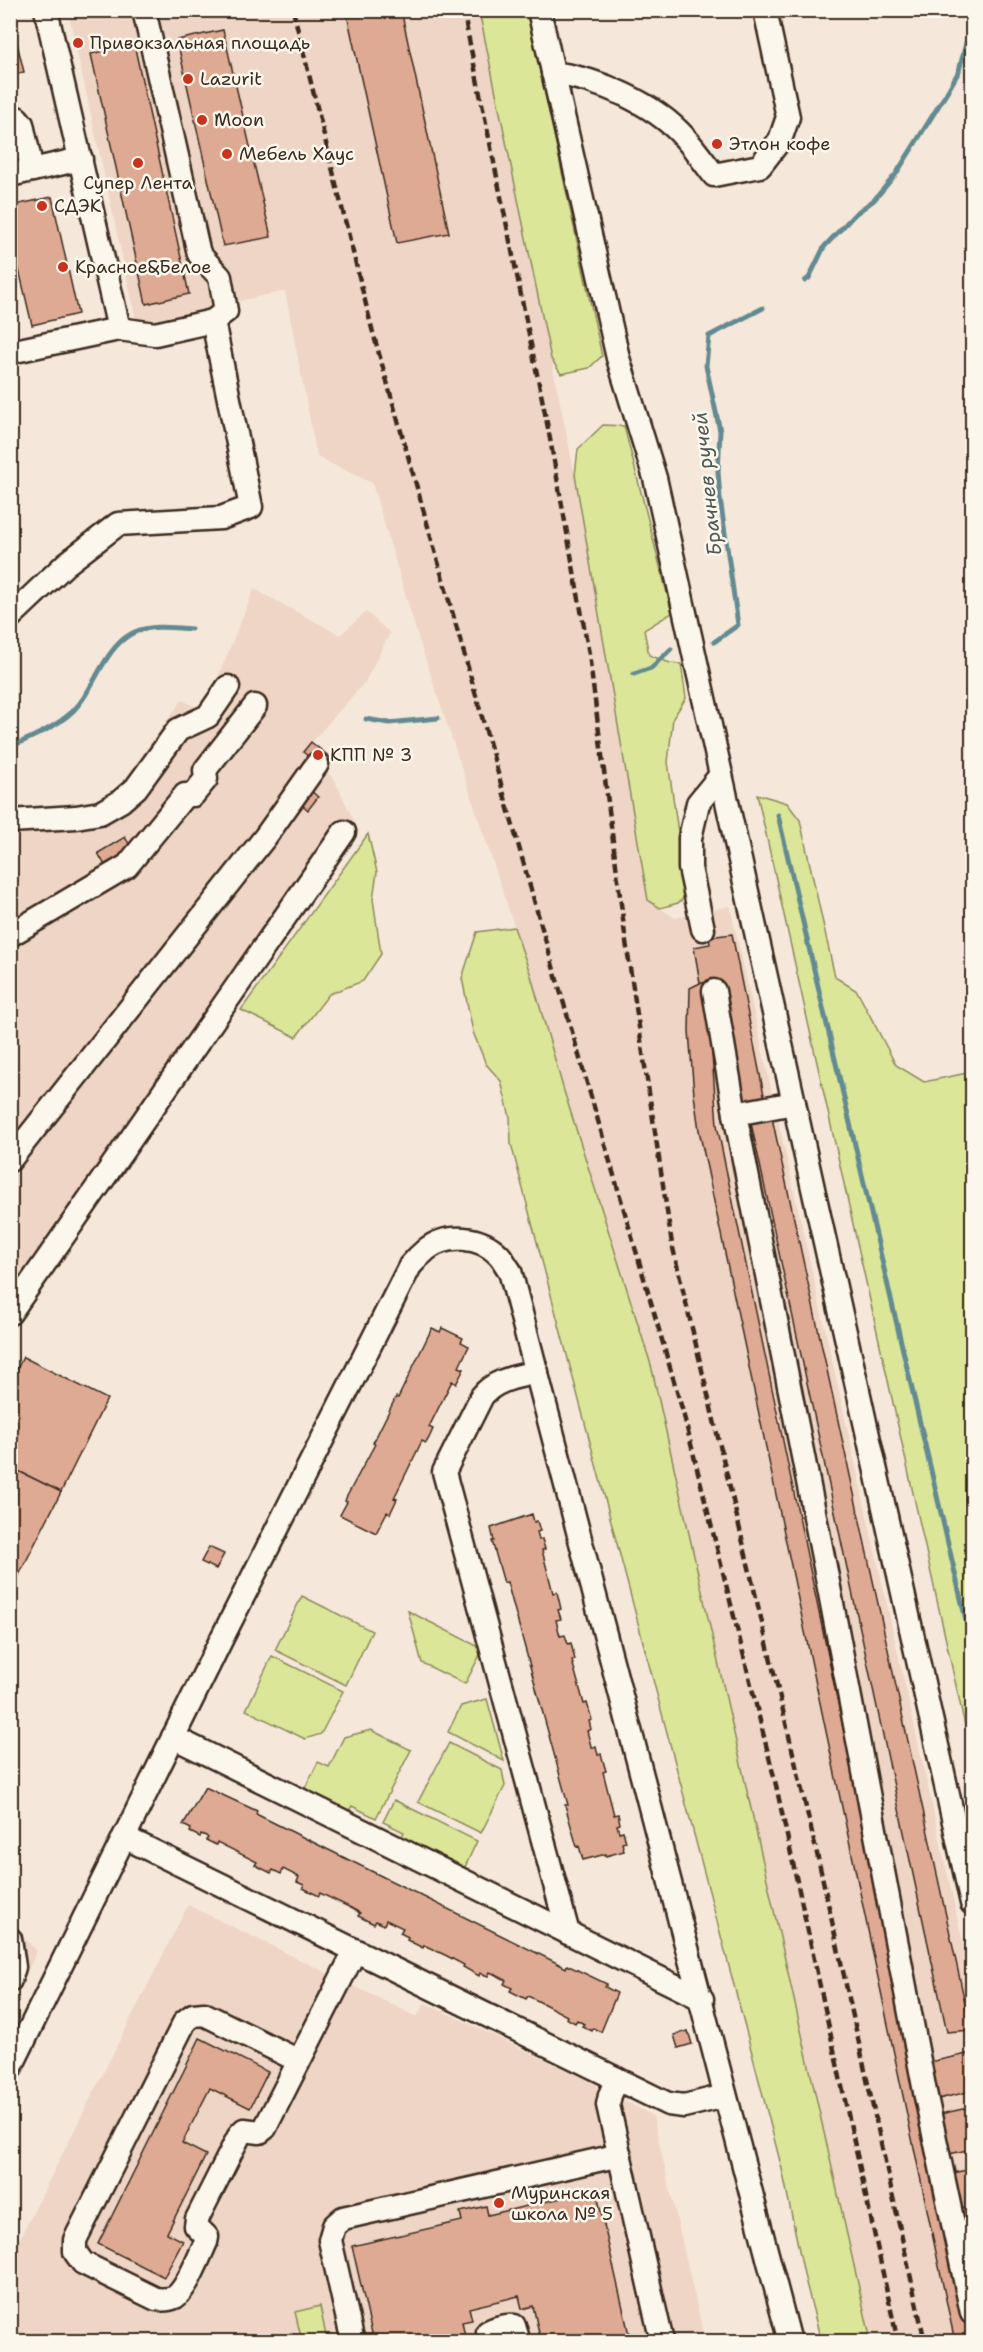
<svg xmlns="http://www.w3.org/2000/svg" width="983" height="2352" font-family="'Shantell Sans',sans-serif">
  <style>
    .built { fill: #eed5c5 }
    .green { fill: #dbe699; stroke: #8b885c; stroke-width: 1.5 }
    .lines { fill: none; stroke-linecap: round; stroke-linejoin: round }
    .stream { stroke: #638a91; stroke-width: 5 }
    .building { fill: #dfaa93; stroke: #3b2a1e; stroke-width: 1.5 }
    .minor-casing { stroke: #3b2a1e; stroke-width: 27 }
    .minor { stroke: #fbf7ec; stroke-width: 22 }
    .rail { stroke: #3b2a1e; stroke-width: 4.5; stroke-dasharray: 9 4.5; stroke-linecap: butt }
    .poi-dot { fill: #c8321e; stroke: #fbf7ec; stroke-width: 2 }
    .labels { text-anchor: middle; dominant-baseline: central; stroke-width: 5; stroke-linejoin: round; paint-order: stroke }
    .poi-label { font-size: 18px; fill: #3b2a1e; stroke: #fbf7ec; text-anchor: start }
    .water-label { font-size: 20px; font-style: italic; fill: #4f5a57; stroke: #fbf7ec }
  </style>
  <rect width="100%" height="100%" fill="#f5e8da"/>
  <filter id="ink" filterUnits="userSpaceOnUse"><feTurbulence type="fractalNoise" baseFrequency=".0167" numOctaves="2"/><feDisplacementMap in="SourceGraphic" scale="12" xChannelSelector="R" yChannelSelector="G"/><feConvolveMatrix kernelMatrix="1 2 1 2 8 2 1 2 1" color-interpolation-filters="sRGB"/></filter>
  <g filter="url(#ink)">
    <g class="built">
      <polygon points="68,11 479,11 575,475 648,900 675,918 730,906 972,1983 972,2341 871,2341 651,1365 564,1091 531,976 419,640 372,483 317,457 285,291 137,323"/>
      <polygon points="254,589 340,635 366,612 390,633 365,682 303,752 334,779 359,831 226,1015 11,1333 11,808 107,803 182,700 204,711"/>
      <polygon points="188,1905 417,2017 425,2003 596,2084 603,2112 616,2109 621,2099 653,2116 705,2341 11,2341 10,2258"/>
      <polygon points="11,1925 37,1951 11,2005"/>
    </g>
    <g class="green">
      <polygon points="479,11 527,11 602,356 589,368 561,374 551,359"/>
      <polygon points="603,425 624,426 672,613 644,630 649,655 670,663 681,664 686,698 673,718 668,762 687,895 678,903 660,908 648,900 575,475 578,449"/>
      <polygon points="757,794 787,803 800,820 835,977 857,991 896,1065 924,1082 972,1072 972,1757"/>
      <polygon points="368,834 377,872 373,899 381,954 363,981 329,994 296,1037 241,1010"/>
      <polygon points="514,927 531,976 564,1091 651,1365 871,2341 821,2341 805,2279 782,2169 748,2038 511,1144 510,1117 501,1081 486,1064 473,1032 462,978 477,932"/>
      <polygon points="302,1596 372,1631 346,1685 275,1650"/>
      <polygon points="408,1611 483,1649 465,1684 422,1663"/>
      <polygon points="272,1656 343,1691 321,1734 305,1739 246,1710"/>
      <polygon points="487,1699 504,1761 448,1732 461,1706"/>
      <polygon points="371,1730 411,1750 376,1818 352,1806 348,1812 304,1790 318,1762 329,1767 344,1737"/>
      <polygon points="449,1743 502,1770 505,1786 481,1833 418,1802"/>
      <polygon points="394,1800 477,1841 464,1869 401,1838 404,1832 383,1822"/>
      <polygon points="320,2306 327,2341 302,2341 295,2312"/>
    </g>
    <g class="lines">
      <g class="stream">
        <polyline points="805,281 809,278 824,247 855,214 874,200 896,174 946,94 959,71 969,31 967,10"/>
        <polyline points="714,642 738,625 720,498 718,472 720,431 706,366 709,336 763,308"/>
        <polyline points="634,674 651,668 671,649"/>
        <polyline points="366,719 389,723 438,718"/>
        <path d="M10,747c21,-9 48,-21 64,-37 10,-10 17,-24 23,-35 26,-48 43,-51 94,-46"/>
        <polyline points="778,815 972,1646"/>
      </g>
    </g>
    <g class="building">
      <polygon points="346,10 401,10 449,233 397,243"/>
      <polygon points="10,14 24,72 10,75"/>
      <polygon points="223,30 271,237 223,246 177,40"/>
      <polygon points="134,44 189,294 146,304 91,54"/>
      <polygon points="52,197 78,314 32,325 10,231 10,206"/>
      <polygon points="311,742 331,758 323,768 303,752"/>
      <polygon points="310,790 318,797 308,810 300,803"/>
      <polygon points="125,837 133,851 106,867 98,853"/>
      <polygon points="732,934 765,1100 741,1104 719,983 700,983 694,947 710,944 709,937"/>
      <polygon points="700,983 707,983 717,1125 726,1169 972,2342 955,2342 699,1130 694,1095 689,1031 690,988"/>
      <polygon points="772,1118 971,2030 947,2032 751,1123"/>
      <polygon points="432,1328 440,1332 442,1328 463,1338 461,1342 469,1346 459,1367 464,1369 456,1384 452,1381 429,1427 433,1429 429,1438 426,1443 422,1441 394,1498 397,1499 390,1514 387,1512 376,1533 340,1515 347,1502 345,1501 346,1498 375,1444 373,1443 396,1397 398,1398"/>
      <polygon points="23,1357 107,1399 61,1492 10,1467 10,1383"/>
      <polygon points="10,1467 61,1492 14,1585 10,1583"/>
      <polygon points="532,1514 534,1522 537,1521 540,1531 537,1532 539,1540 542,1539 545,1549 542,1550 553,1593 557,1592 561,1609 558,1610 561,1619 556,1620 560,1636 565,1635 568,1644 571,1643 575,1660 572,1661 584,1704 587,1703 592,1720 589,1721 591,1729 587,1731 591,1746 591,1748 596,1746 598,1755 601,1754 606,1771 603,1772 614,1815 618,1814 620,1824 617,1825 619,1832 623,1831 626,1842 622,1843 624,1851 606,1856 606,1854 583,1860 579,1846 577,1847 565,1805 568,1805 507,1582 504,1583 492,1541 494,1541 491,1528"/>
      <polygon points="209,1547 224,1554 216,1569 201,1562"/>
      <polygon points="205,1787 257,1811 256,1814 555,1962 566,1968 567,1965 607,1984 605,1987 617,1993 601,2032 593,2028 592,2031 582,2026 584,2024 577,2020 575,2023 566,2018 567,2016 548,2006 528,1996 526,1999 510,1991 512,1988 504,1984 506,1980 490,1972 488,1976 480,1973 479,1976 463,1967 464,1965 447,1956 424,1945 423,1948 407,1940 408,1937 400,1933 403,1928 386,1920 384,1925 376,1921 374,1924 358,1916 360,1913 351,1908 320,1893 319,1896 303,1888 304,1885 297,1882 299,1877 283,1869 281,1874 273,1870 271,1873 255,1865 257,1862 217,1842 216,1845 206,1840 208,1838 206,1836 201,1834 200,1837 190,1832 191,1829 183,1825"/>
      <polygon points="688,2031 692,2044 678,2048 674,2035"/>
      <polygon points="200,2038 268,2072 250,2108 210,2088 182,2143 206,2155 167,2233 183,2241 164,2277 98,2244"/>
      <polygon points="972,2053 972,2091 938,2099 930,2062"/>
      <polygon points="972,2107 972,2149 949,2154 940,2114"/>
      <polygon points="972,2169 972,2207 960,2209 952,2173"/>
      <polygon points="596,2190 630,2339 621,2342 541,2342 533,2306 522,2309 519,2296 469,2308 472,2320 462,2322 466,2342 374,2342 352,2246 462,2221 460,2212 486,2206 488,2215"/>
    </g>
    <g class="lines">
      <defs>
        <g id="minor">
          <polyline points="46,10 119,329"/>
          <polyline points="144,10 199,254 220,277 226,311 213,321"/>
          <polyline points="539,10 618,358 655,478 972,1903"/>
          <path d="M553,73c45,6 101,30 132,65 10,11 19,24 29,37l46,-9 20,-26 8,-23 -23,-107"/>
          <polyline points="10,116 17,118 22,124 32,170"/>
          <polyline points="10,175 81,159"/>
          <polyline points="10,352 119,329 155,334 213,321 251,507 221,518 118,524 66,564 10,617"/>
          <polyline points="10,821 76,817 100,813 121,801 136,788 178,730 208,716 228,687"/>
          <polyline points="703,929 690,868 690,838 698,803 720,776"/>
          <polyline points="10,935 127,866 185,795 193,795 206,779 205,770 255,706"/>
          <polyline points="714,991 735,1114"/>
          <polyline points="794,1103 735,1114 826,1572 925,2092 972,2313"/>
          <polyline points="10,1160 266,836 317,764"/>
          <polyline points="10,1313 344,832"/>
          <path d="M537,1372c-20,5 -41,7 -55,24l-38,76 124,461"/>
          <polyline points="173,1737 702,1999"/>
          <polyline points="124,1837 668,2104 684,2106 725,2096"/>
          <polyline points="10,1939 14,1967 10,1980"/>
          <path d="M299,2061l-95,-47 -11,1 -8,6 -110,219v12l8,11 73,36c7,1 13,1 19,-2 12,-8 25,-42 31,-55l1,-5 -11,-11 1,-7 43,-85 4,-4 16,2 5,-4 90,-177"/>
          <path d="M10,2069l211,-429 189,-374c5,-6 11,-12 17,-17 20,-16 54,-13 72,6 4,4 7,11 11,16l280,1071"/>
          <polyline points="617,2079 610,2095 608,2105 662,2342"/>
          <polyline points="353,2342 330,2240 334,2226 343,2218 620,2155"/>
          <path d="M489,2342l-1,-10c6,-4 18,-7 26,-6l5,16"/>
        </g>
      </defs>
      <use href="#minor" class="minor-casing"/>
      <use href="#minor" class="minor"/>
      <g class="rail">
        <polyline points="293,10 372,329 545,939 683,1412 775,1781 898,2342"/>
        <polyline points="463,10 548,428 589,654 625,935 672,1244 818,1858 925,2342"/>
      </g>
    </g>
  </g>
  <g class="poi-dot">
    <circle cx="78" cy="43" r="6"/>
    <circle cx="188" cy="79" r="6"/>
    <circle cx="202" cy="120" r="6"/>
    <circle cx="717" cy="144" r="6"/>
    <circle cx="227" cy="154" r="6"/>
    <circle cx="138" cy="163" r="6"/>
    <circle cx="42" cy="206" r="6"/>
    <circle cx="63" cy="267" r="6"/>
    <circle cx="318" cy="755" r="6"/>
    <circle cx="499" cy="2203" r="6"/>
  </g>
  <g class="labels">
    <g class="poi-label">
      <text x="90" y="43">Привокзальная площадь</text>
      <text x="200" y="79">Lazurit</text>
      <text x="214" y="120">Moon</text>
      <text x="729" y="144">Этлон кофе</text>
      <text x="239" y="154">Мебель Хаус</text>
      <text x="138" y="183" text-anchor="middle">Супер Лента</text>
      <text x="54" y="206">СДЭК</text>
      <text x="75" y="267">Красное&amp;Белое</text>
      <text x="330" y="755">КПП № 3</text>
      <text x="511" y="2193">Муринская<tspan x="511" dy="21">школа № 5</tspan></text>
    </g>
    <g class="water-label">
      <text transform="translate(707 484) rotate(-96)">Брачнев ручей</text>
    </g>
  </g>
  <rect width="983" height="2352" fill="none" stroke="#fbf7ec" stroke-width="36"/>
  <rect x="18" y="18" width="947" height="2316" fill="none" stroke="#3b2a1e" stroke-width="2" filter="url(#ink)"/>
</svg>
